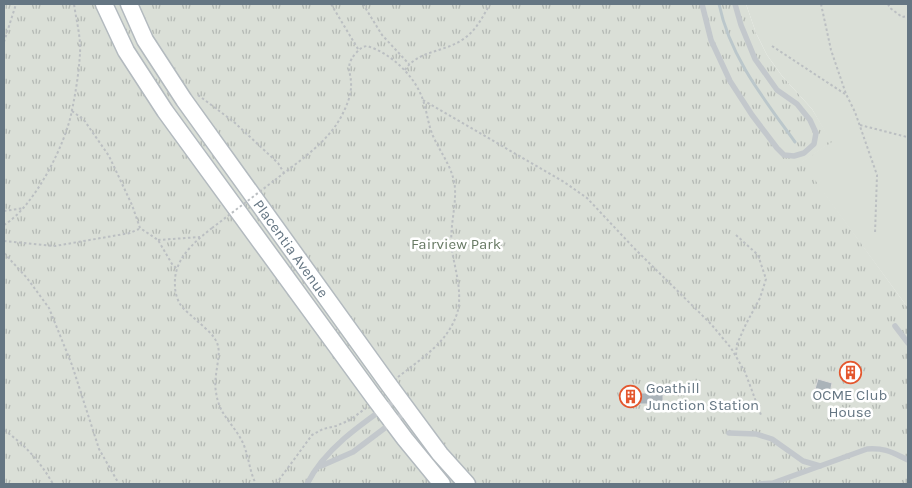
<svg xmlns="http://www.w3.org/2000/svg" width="912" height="488" font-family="Karla,sans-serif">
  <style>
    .grass { fill: #dadfd7 }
    .park { fill: url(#park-tufts) }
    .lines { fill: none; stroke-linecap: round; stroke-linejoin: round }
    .stream { stroke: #bbc7cb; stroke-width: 3 }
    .building { fill: #aab3b9; stroke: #dcdcda }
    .secondary-casing { stroke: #b3babf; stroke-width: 19 }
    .path { stroke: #bbbfc2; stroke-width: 2; stroke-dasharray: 2.5 2.5; stroke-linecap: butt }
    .service { stroke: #c3c8cc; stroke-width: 5.5 }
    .secondary { stroke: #fff; stroke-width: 16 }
    .path-bridge { stroke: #bbbfc2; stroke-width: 2; stroke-dasharray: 2.5 2.5; stroke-linecap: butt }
    .labels { text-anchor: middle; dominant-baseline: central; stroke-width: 5; stroke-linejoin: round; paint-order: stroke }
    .park-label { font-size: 15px; fill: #687a64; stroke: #fff }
    .street-label { font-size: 15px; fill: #657683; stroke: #fff }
    .poi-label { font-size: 15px; fill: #657683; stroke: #fff; text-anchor: start }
  </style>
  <defs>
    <pattern id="park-tufts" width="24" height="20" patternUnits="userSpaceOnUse" patternTransform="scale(1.25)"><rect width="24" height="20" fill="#dadfd7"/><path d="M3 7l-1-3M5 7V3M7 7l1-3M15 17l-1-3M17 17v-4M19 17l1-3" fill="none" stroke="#b4b9b4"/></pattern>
  </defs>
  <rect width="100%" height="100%" fill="#fafaf8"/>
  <polygon class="grass" points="746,4 908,4 908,308 801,162 831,142 812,109 782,76 767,55 756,33"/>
  <polygon class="park" points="4,4 746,4 756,33 767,55 782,76 812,109 832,142 802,162 908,308 908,484 4,484"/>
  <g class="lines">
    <path class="stream" d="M719,4c11,53 45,95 76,138"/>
  </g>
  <g class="building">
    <polygon points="818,379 832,383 830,393 815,389"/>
    <rect x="638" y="393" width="25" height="11"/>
  </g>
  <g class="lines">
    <defs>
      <g id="secondary">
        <polyline points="104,4 126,51 165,111 375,399 405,439 442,484"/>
        <path id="s1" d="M129,4l16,36 39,60 205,285 51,69 27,30"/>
      </g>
    </defs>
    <use href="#secondary" class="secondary-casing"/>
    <g class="path">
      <polyline points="331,4 358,49"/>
      <polyline points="363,4 382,35 409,64"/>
      <polyline points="821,4 831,50 846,94 855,112 877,175 875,234"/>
      <polyline points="888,4 890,8 902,17 908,16"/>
      <polyline points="4,42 16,4"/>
      <polyline points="772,46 845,94"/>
      <path d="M405,70c12,-19 39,-18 57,-30 14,-9 20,-22 28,-36"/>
      <polyline points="198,95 234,122 278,163 284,173"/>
      <polyline points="423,100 564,182 587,198 633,247 711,324 731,348 745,372 761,415"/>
      <polyline points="72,111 84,120 109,156 132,205 140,228 158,240 172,264 176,268"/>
      <polyline points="860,125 907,137"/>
      <path d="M275,180c24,-19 55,-39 68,-67 4,-8 8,-18 8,-26 1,-15 -7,-19 4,-33 4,-4 6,-7 12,-8 24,7 48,30 56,54 4,12 5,24 10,36 8,18 21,33 22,53 1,20 -6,40 -3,61 3,20 10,39 6,60 -8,31 -36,48 -60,67"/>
      <polyline points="4,211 24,208"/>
      <path d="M4,225c30,-18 62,-81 68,-115 4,-19 7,-39 8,-57 1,-16 -4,-34 -6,-49"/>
      <path d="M212,228c-19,15 -39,32 -37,58 0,6 2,13 5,18 4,6 11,11 16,16 8,7 20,16 22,26 3,11 -5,31 -2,46 3,23 16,30 26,49 7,14 7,30 14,43"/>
      <polyline points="158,240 200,237"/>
      <polyline points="4,241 55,246 130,233 139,229"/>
      <polyline points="4,253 27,278 49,308 72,365 99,449 119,484"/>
      <polyline points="736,355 737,344 746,324 760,298 766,279 758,255 736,235"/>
      <path d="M4,430c21,15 36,31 49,54"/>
      <polyline points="276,484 312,435 323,429 336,426 350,420 366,408"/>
    </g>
    <g class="service">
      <polyline points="702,4 711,40 730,81 752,115 777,148 784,155 794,156 804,153 814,144 816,133 810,120 797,104 777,90 755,59 741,25 735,4"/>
      <polyline points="895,326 908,343"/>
      <polyline points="729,433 756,434 772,439 803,461 820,466"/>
      <polyline points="321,466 353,452 406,412"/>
      <path d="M307,484c18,-36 57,-62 90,-85"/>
      <path d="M759,484l14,-1 94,-34c20,-1 24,3 41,11"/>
    </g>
    <use href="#secondary" class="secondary"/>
    <polyline class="path-bridge" points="212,228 275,180"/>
  </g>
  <defs>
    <symbol id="building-ring" viewBox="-11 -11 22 22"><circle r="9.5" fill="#fff" stroke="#e4572e" stroke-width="1.5"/><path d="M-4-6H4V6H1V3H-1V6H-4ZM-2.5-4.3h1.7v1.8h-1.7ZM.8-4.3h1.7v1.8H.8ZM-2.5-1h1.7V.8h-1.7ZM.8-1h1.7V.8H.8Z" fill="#e4572e"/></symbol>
  </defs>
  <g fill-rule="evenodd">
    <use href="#building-ring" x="838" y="360" width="25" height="25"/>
    <use href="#building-ring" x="618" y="384" width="25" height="25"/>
  </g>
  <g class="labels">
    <g class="park-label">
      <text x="456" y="244">Fairview Park</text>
    </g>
    <g class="street-label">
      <text stroke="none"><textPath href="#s1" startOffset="294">Placentia Avenue</textPath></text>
    </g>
    <g class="poi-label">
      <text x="646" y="388">Goathill<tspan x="646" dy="17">Junction Station</tspan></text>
      <text x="850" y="395" text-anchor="middle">OCME Club<tspan x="850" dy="17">House</tspan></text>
    </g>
  </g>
  <rect width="912" height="488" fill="none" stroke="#657683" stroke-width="10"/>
</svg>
